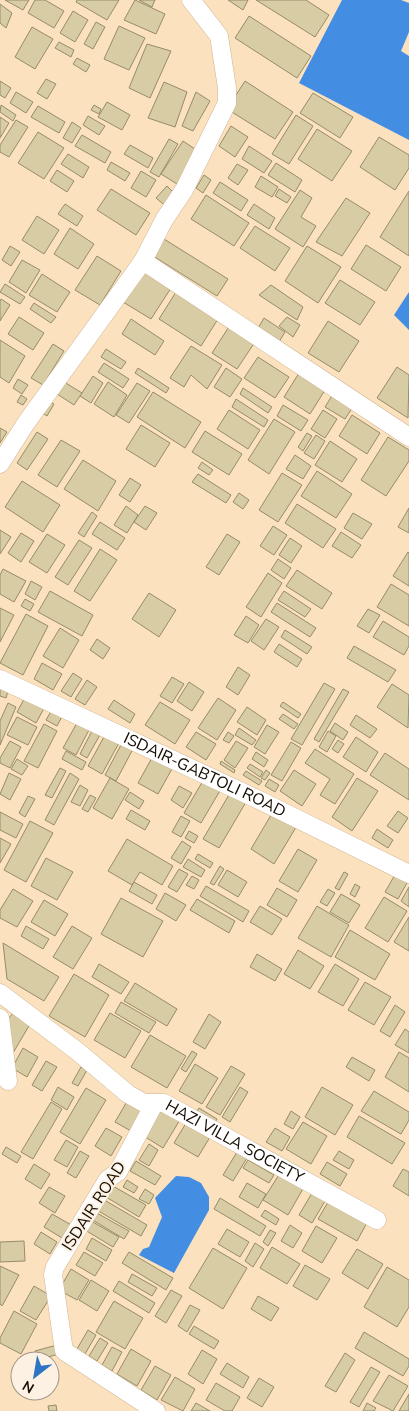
<svg xmlns="http://www.w3.org/2000/svg" width="409" height="1411" font-family="'Nunito Sans',sans-serif">
  <style>
    .water { fill: #438de3 }
    .building { fill: #d7cca4; stroke: #978c66 }
    .lines { fill: none; stroke-linecap: round; stroke-linejoin: round }
    .street-casing { stroke: #d0b695; stroke-width: 19 }
    .street { stroke: #fff; stroke-width: 18 }
    .labels { text-anchor: middle; dominant-baseline: central; stroke-width: 4; stroke-linejoin: round; paint-order: stroke }
    .street-label { font-size: 16px; fill: #150c02; stroke: #fcf1e3 }
  </style>
  <rect width="100%" height="100%" fill="#fce1be"/>
  <g class="water">
    <polygon points="342,0 401,0 409,3 409,32 401,51 409,56 409,140 299,83"/>
    <polygon points="409,292 409,330 394,315"/>
    <polygon points="176,1176 189,1177 201,1183 209,1197 209,1210 174,1273 139,1255 143,1249 149,1247 162,1217 155,1198"/>
  </g>
  <g class="building">
    <polygon points="5,0 29,0 23,10"/>
    <polygon points="35,0 45,0 64,11 54,28 28,13"/>
    <polygon points="77,0 119,0 107,20 76,2"/>
    <polygon points="135,0 165,14 156,34 124,20"/>
    <polygon points="139,0 155,0 152,7"/>
    <polygon points="228,0 248,0 243,10"/>
    <polygon points="256,0 306,0 329,15 315,37"/>
    <polygon points="0,4 12,13 6,28 0,23"/>
    <polygon points="73,11 88,20 75,42 60,33"/>
    <polygon points="249,16 311,56 297,78 235,38"/>
    <polygon points="96,22 105,27 93,49 84,44"/>
    <polygon points="119,26 145,38 129,70 104,59"/>
    <polygon points="32,27 53,39 35,69 15,57"/>
    <polygon points="59,42 74,50 71,57 55,48"/>
    <polygon points="147,44 171,51 150,98 129,88"/>
    <polygon points="77,58 90,65 86,72 73,64"/>
    <polygon points="46,79 56,84 47,99 37,93"/>
    <polygon points="0,81 11,88 5,98 0,95"/>
    <polygon points="245,81 293,112 275,139 227,109"/>
    <polygon points="164,82 187,92 175,127 148,118"/>
    <polygon points="16,92 33,102 26,113 10,103"/>
    <polygon points="196,92 210,101 193,131 182,126"/>
    <polygon points="313,93 353,117 340,138 300,113"/>
    <polygon points="107,102 130,115 122,130 98,117"/>
    <polygon points="1,105 16,115 13,121 0,112"/>
    <polygon points="94,105 101,109 99,114 91,110"/>
    <polygon points="38,106 65,122 59,133 31,117"/>
    <polygon points="296,115 313,126 289,164 272,154"/>
    <polygon points="88,116 105,126 99,135 83,125"/>
    <polygon points="0,117 9,123 0,138"/>
    <polygon points="16,120 28,127 9,157 0,152 0,145"/>
    <polygon points="72,122 81,128 72,143 63,138"/>
    <polygon points="231,126 248,137 235,157 219,146"/>
    <polygon points="317,129 352,151 332,181 298,159"/>
    <polygon points="38,132 64,148 44,179 18,163"/>
    <polygon points="82,135 111,152 105,163 75,146"/>
    <polygon points="379,137 409,155 409,168 395,190 360,167"/>
    <polygon points="169,139 178,144 159,177 150,172"/>
    <polygon points="183,141 198,151 177,184 161,174"/>
    <polygon points="130,145 153,158 148,168 124,154"/>
    <polygon points="249,146 272,161 264,173 242,159"/>
    <polygon points="68,154 89,167 83,178 61,164"/>
    <polygon points="111,162 130,173 125,181 107,170"/>
    <polygon points="276,163 302,180 295,192 268,175"/>
    <polygon points="237,164 248,170 238,185 228,178"/>
    <polygon points="57,170 74,181 67,192 50,181"/>
    <polygon points="141,171 156,180 146,197 131,188"/>
    <polygon points="204,175 211,180 203,193 196,188"/>
    <polygon points="261,176 278,187 272,197 255,187"/>
    <polygon points="220,182 248,200 241,211 213,193"/>
    <polygon points="167,186 178,197 168,208 156,198"/>
    <polygon points="111,189 150,213 136,235 97,210"/>
    <polygon points="279,189 291,197 287,203 275,196"/>
    <polygon points="300,190 312,198 301,217 316,226 303,247 275,229"/>
    <polygon points="409,191 409,256 380,237"/>
    <polygon points="206,195 249,223 234,246 191,219"/>
    <polygon points="346,198 370,213 342,256 316,242"/>
    <polygon points="65,204 83,216 77,226 58,214"/>
    <polygon points="254,204 275,218 269,229 247,215"/>
    <polygon points="37,216 59,230 44,254 22,240"/>
    <polygon points="255,226 290,248 275,271 240,248"/>
    <polygon points="70,228 94,244 78,269 54,254"/>
    <polygon points="164,239 228,279 217,296 153,256"/>
    <polygon points="366,245 401,267 386,291 351,269"/>
    <polygon points="10,246 20,252 11,266 2,260"/>
    <polygon points="307,246 341,267 318,303 285,281"/>
    <polygon points="97,256 121,271 100,305 75,290"/>
    <polygon points="22,260 40,270 26,293 9,282"/>
    <polygon points="143,270 171,288 151,319 123,302"/>
    <polygon points="42,274 70,292 57,312 29,295"/>
    <polygon points="340,280 375,302 360,325 325,303"/>
    <polygon points="5,284 25,297 20,304 0,292"/>
    <polygon points="271,285 303,307 297,320 259,295"/>
    <polygon points="176,292 218,319 201,346 159,319"/>
    <polygon points="1,299 10,305 0,321 0,301"/>
    <polygon points="34,303 56,317 51,323 30,309"/>
    <polygon points="19,317 44,333 33,350 8,334"/>
    <polygon points="287,317 300,325 293,337 279,326"/>
    <polygon points="264,318 285,332 279,342 258,328"/>
    <polygon points="131,319 164,341 155,355 122,334"/>
    <polygon points="328,321 359,341 339,372 308,353"/>
    <polygon points="232,322 257,339 237,369 212,353"/>
    <polygon points="0,340 25,356 9,383 0,377"/>
    <polygon points="53,344 64,351 43,385 31,378"/>
    <polygon points="191,346 222,365 207,389 191,375 184,387 170,378"/>
    <polygon points="106,349 126,362 121,369 101,357"/>
    <polygon points="258,357 289,377 275,398 244,378"/>
    <polygon points="104,363 129,379 123,388 98,372"/>
    <polygon points="397,367 409,375 408,418 377,398"/>
    <polygon points="138,368 169,388 166,393 135,373"/>
    <polygon points="226,368 242,379 230,397 214,387"/>
    <polygon points="299,373 325,390 310,414 284,397"/>
    <polygon points="93,376 103,383 91,403 80,396"/>
    <polygon points="18,379 28,385 22,394 13,388"/>
    <polygon points="61,380 82,393 74,405 54,392"/>
    <polygon points="108,382 127,395 114,417 94,404"/>
    <polygon points="137,383 150,391 129,423 116,415"/>
    <polygon points="243,388 272,407 268,413 240,394"/>
    <polygon points="153,392 201,422 185,448 137,417"/>
    <polygon points="333,394 353,407 345,419 325,407"/>
    <polygon points="21,395 27,399 23,405 17,402"/>
    <polygon points="236,399 268,420 264,427 232,407"/>
    <polygon points="48,401 54,404 47,416 41,412"/>
    <polygon points="283,405 308,420 301,431 277,416"/>
    <polygon points="229,410 260,430 248,449 217,429"/>
    <polygon points="323,410 337,419 325,438 311,429"/>
    <polygon points="352,415 380,433 367,454 339,436"/>
    <polygon points="274,419 295,432 269,474 248,460"/>
    <polygon points="141,425 170,443 155,467 126,449"/>
    <polygon points="0,428 7,432 0,443"/>
    <polygon points="205,431 242,454 229,475 192,452"/>
    <polygon points="37,432 48,439 27,470 17,463"/>
    <polygon points="307,433 312,436 303,451 298,447"/>
    <polygon points="316,435 325,441 314,459 304,453"/>
    <polygon points="388,437 409,450 409,461 386,496 361,480"/>
    <polygon points="61,440 80,451 57,487 38,475"/>
    <polygon points="330,441 357,459 342,482 315,465"/>
    <polygon points="295,455 311,466 303,479 286,469"/>
    <polygon points="83,460 116,481 98,511 64,489"/>
    <polygon points="202,462 213,470 209,475 198,468"/>
    <polygon points="317,471 352,494 336,518 301,496"/>
    <polygon points="282,473 302,485 278,522 259,510"/>
    <polygon points="198,474 231,495 226,503 192,482"/>
    <polygon points="130,478 141,485 130,502 119,495"/>
    <polygon points="22,481 60,505 43,532 5,507"/>
    <polygon points="239,493 249,500 243,509 233,502"/>
    <polygon points="297,504 336,529 323,548 285,523"/>
    <polygon points="126,506 138,515 127,533 114,525"/>
    <polygon points="145,506 157,513 146,530 134,522"/>
    <polygon points="409,508 409,533 398,527"/>
    <polygon points="92,512 97,516 84,537 78,533"/>
    <polygon points="353,513 372,524 362,539 344,528"/>
    <polygon points="100,522 125,538 117,550 92,534"/>
    <polygon points="273,526 287,535 274,555 260,546"/>
    <polygon points="0,530 11,537 0,554"/>
    <polygon points="341,532 361,545 352,558 332,546"/>
    <polygon points="21,533 34,541 21,562 8,553"/>
    <polygon points="47,534 65,545 47,573 29,562"/>
    <polygon points="227,534 240,542 219,575 206,567"/>
    <polygon points="290,538 302,546 291,563 279,555"/>
    <polygon points="79,540 92,548 68,585 55,577"/>
    <polygon points="100,549 117,560 90,601 74,591"/>
    <polygon points="408,552 409,553 409,586 393,576"/>
    <polygon points="278,559 291,568 284,579 271,570"/>
    <polygon points="3,569 26,581 14,602 0,594 0,575"/>
    <polygon points="297,570 332,593 322,609 286,586"/>
    <polygon points="268,573 282,583 261,617 246,607"/>
    <polygon points="31,581 42,587 35,600 25,594"/>
    <polygon points="391,584 409,595 409,626 377,607"/>
    <polygon points="50,591 93,615 82,636 38,612"/>
    <polygon points="284,591 311,609 305,617 278,600"/>
    <polygon points="149,593 176,610 159,637 132,619"/>
    <polygon points="25,599 34,604 30,611 21,606"/>
    <polygon points="277,603 316,628 310,637 271,612"/>
    <polygon points="0,608 14,615 0,642"/>
    <polygon points="368,609 380,615 369,633 357,626"/>
    <polygon points="26,614 48,626 23,675 0,663"/>
    <polygon points="246,616 259,625 248,643 234,635"/>
    <polygon points="266,619 279,627 264,650 251,641"/>
    <polygon points="383,621 409,637 409,646 404,655 373,637"/>
    <polygon points="60,628 79,640 63,668 43,656"/>
    <polygon points="285,630 312,647 307,654 281,637"/>
    <polygon points="97,639 110,648 103,659 90,650"/>
    <polygon points="279,644 302,659 297,667 274,652"/>
    <polygon points="354,646 396,670 388,682 347,658"/>
    <polygon points="42,663 62,674 53,690 34,679"/>
    <polygon points="238,667 250,675 238,695 226,687"/>
    <polygon points="73,673 82,679 71,697 61,691"/>
    <polygon points="172,677 184,684 172,703 160,696"/>
    <polygon points="87,680 97,687 85,705 75,699"/>
    <polygon points="0,681 10,684 6,698 0,696"/>
    <polygon points="189,682 204,692 192,711 177,701"/>
    <polygon points="324,683 335,689 302,745 291,739"/>
    <polygon points="392,684 409,695 408,728 377,707"/>
    <polygon points="343,689 349,692 319,742 314,739"/>
    <polygon points="28,692 47,703 36,723 17,712"/>
    <polygon points="218,698 236,710 217,740 198,728"/>
    <polygon points="114,700 135,714 130,723 108,709"/>
    <polygon points="160,702 190,720 175,744 145,725"/>
    <polygon points="283,702 301,714 298,718 280,706"/>
    <polygon points="8,703 16,707 0,745 0,721"/>
    <polygon points="247,707 266,720 257,735 237,722"/>
    <polygon points="53,708 64,713 57,726 46,720"/>
    <polygon points="283,714 298,724 294,729 279,719"/>
    <polygon points="356,715 377,729 370,738 350,725"/>
    <polygon points="17,717 37,727 28,745 7,735"/>
    <polygon points="78,721 90,728 76,755 63,748"/>
    <polygon points="335,723 348,732 343,740 330,731"/>
    <polygon points="44,724 57,731 38,768 24,761"/>
    <polygon points="267,725 279,732 265,754 254,747"/>
    <polygon points="239,728 256,740 252,745 235,735"/>
    <polygon points="93,729 101,733 87,758 80,754"/>
    <polygon points="328,731 336,736 327,752 319,747"/>
    <polygon points="196,732 216,744 206,760 186,747"/>
    <polygon points="228,732 234,736 229,743 223,740"/>
    <polygon points="105,735 119,743 102,774 88,766"/>
    <polygon points="356,737 378,752 366,772 343,757"/>
    <polygon points="338,740 344,744 338,753 332,749"/>
    <polygon points="10,741 21,747 10,768 0,763 0,758"/>
    <polygon points="236,741 248,748 235,768 224,760"/>
    <polygon points="291,742 301,748 282,781 271,775"/>
    <polygon points="122,743 133,749 116,781 105,775"/>
    <polygon points="315,749 354,774 335,804 320,795 330,779 305,763"/>
    <polygon points="66,751 86,762 82,770 62,759"/>
    <polygon points="256,752 268,760 264,767 252,759"/>
    <polygon points="385,753 409,769 409,800 370,775"/>
    <polygon points="153,756 173,767 158,794 138,783"/>
    <polygon points="17,759 28,766 22,775 11,769"/>
    <polygon points="221,761 235,770 234,773 220,764"/>
    <polygon points="250,764 263,772 260,777 247,768"/>
    <polygon points="60,768 66,771 52,798 45,795"/>
    <polygon points="266,770 270,773 265,780 261,778"/>
    <polygon points="294,770 316,784 302,806 280,791"/>
    <polygon points="246,771 262,781 259,785 243,775"/>
    <polygon points="9,773 21,779 10,800 0,794"/>
    <polygon points="70,773 79,779 54,825 45,820"/>
    <polygon points="110,778 129,789 112,819 93,808"/>
    <polygon points="357,778 378,791 352,831 332,817"/>
    <polygon points="204,779 221,789 201,823 184,813"/>
    <polygon points="269,779 279,785 275,792 265,786"/>
    <polygon points="80,785 88,790 80,806 71,802"/>
    <polygon points="179,786 192,793 183,808 171,800"/>
    <polygon points="130,792 144,801 139,809 125,800"/>
    <polygon points="230,793 246,802 219,848 203,839"/>
    <polygon points="90,795 96,798 88,812 82,809"/>
    <polygon points="28,796 35,799 25,817 19,813"/>
    <polygon points="131,810 150,821 145,830 126,819"/>
    <polygon points="274,810 298,824 274,864 251,849"/>
    <polygon points="398,811 408,818 398,833 387,826"/>
    <polygon points="0,812 23,824 16,838 0,830"/>
    <polygon points="181,816 190,821 181,837 172,832"/>
    <polygon points="30,821 53,833 26,882 4,870"/>
    <polygon points="377,829 393,840 388,848 372,838"/>
    <polygon points="189,831 198,836 194,843 185,838"/>
    <polygon points="0,838 11,844 0,863"/>
    <polygon points="127,839 173,866 162,885 140,872 132,885 108,871"/>
    <polygon points="182,841 191,847 181,864 171,858"/>
    <polygon points="298,849 317,860 298,892 279,881"/>
    <polygon points="198,854 213,863 210,868 195,859"/>
    <polygon points="46,858 73,872 57,900 31,886"/>
    <polygon points="188,859 205,870 201,877 183,867"/>
    <polygon points="220,866 224,869 214,885 210,883"/>
    <polygon points="179,869 188,874 177,892 168,887"/>
    <polygon points="227,870 247,882 238,897 218,885"/>
    <polygon points="344,872 348,874 339,890 335,888"/>
    <polygon points="396,873 408,881 398,899 385,892"/>
    <polygon points="192,876 199,880 194,889 186,885"/>
    <polygon points="134,882 157,895 152,904 129,891"/>
    <polygon points="355,884 360,887 355,897 350,894"/>
    <polygon points="206,886 249,911 243,922 200,896"/>
    <polygon points="409,887 409,907 401,901"/>
    <polygon points="277,888 297,900 287,917 267,905"/>
    <polygon points="13,889 33,901 17,927 0,918 0,910"/>
    <polygon points="328,889 335,893 327,906 320,902"/>
    <polygon points="165,893 186,905 176,921 156,909"/>
    <polygon points="341,894 360,905 349,923 330,912"/>
    <polygon points="384,897 407,911 388,942 365,928"/>
    <polygon points="121,898 163,921 143,957 101,934"/>
    <polygon points="197,899 235,921 229,933 190,910"/>
    <polygon points="44,900 68,914 55,936 31,922"/>
    <polygon points="260,906 282,919 272,935 250,922"/>
    <polygon points="317,906 349,925 331,957 298,938"/>
    <polygon points="409,917 409,951 394,942"/>
    <polygon points="26,926 49,939 43,949 21,936"/>
    <polygon points="72,926 92,938 73,969 53,957"/>
    <polygon points="350,930 390,954 375,980 335,957"/>
    <polygon points="3,943 59,977 44,1001 7,979"/>
    <polygon points="298,950 324,966 310,989 284,974"/>
    <polygon points="257,954 282,969 275,981 250,967"/>
    <polygon points="99,964 129,982 121,994 92,977"/>
    <polygon points="335,964 359,979 343,1006 318,992"/>
    <polygon points="74,974 109,995 85,1037 49,1016"/>
    <polygon points="365,982 391,997 374,1025 348,1010"/>
    <polygon points="135,983 177,1009 167,1026 124,1001"/>
    <polygon points="121,1002 156,1022 149,1033 115,1013"/>
    <polygon points="395,1005 405,1012 390,1037 380,1031"/>
    <polygon points="17,1009 33,1019 13,1053 10,1050 6,1021"/>
    <polygon points="110,1013 141,1031 125,1058 94,1040"/>
    <polygon points="209,1014 221,1022 205,1049 193,1042"/>
    <polygon points="405,1029 409,1032 409,1053 395,1045"/>
    <polygon points="150,1035 186,1056 167,1088 131,1067"/>
    <polygon points="23,1048 38,1057 27,1077 12,1068"/>
    <polygon points="192,1051 197,1054 186,1072 181,1069"/>
    <polygon points="399,1052 409,1058 409,1092 385,1077"/>
    <polygon points="352,1057 375,1070 369,1081 346,1067"/>
    <polygon points="46,1061 57,1067 42,1091 32,1085"/>
    <polygon points="195,1064 218,1078 202,1104 179,1091"/>
    <polygon points="231,1066 245,1074 220,1115 206,1107"/>
    <polygon points="81,1067 87,1070 78,1086 72,1083"/>
    <polygon points="58,1087 74,1097 67,1110 51,1100"/>
    <polygon points="240,1087 248,1092 230,1122 222,1117"/>
    <polygon points="322,1087 353,1105 335,1135 305,1117"/>
    <polygon points="86,1088 106,1100 80,1144 60,1132"/>
    <polygon points="374,1091 409,1112 409,1120 401,1134 361,1111"/>
    <polygon points="129,1098 144,1107 131,1131 115,1122"/>
    <polygon points="51,1102 62,1109 33,1159 21,1152"/>
    <polygon points="159,1105 181,1118 163,1148 142,1135"/>
    <polygon points="199,1108 217,1119 213,1126 194,1115"/>
    <polygon points="291,1111 300,1117 293,1129 284,1124"/>
    <polygon points="359,1116 405,1143 392,1164 347,1137"/>
    <polygon points="303,1122 327,1136 311,1164 286,1149"/>
    <polygon points="186,1123 210,1137 198,1157 174,1143"/>
    <polygon points="106,1128 122,1137 111,1156 95,1146"/>
    <polygon points="275,1128 290,1137 282,1151 266,1142"/>
    <polygon points="66,1140 78,1147 67,1167 54,1160"/>
    <polygon points="149,1144 158,1150 149,1166 139,1160"/>
    <polygon points="6,1147 21,1156 17,1163 2,1154"/>
    <polygon points="80,1151 89,1156 76,1178 67,1173"/>
    <polygon points="339,1151 354,1160 349,1169 333,1160"/>
    <polygon points="237,1152 247,1158 233,1181 223,1175"/>
    <polygon points="248,1160 274,1175 269,1183 243,1168"/>
    <polygon points="136,1161 161,1176 155,1185 130,1171"/>
    <polygon points="327,1162 347,1174 340,1186 320,1174"/>
    <polygon points="34,1164 50,1174 41,1189 25,1179"/>
    <polygon points="403,1169 409,1172 409,1196 393,1186"/>
    <polygon points="280,1173 304,1187 288,1215 263,1200"/>
    <polygon points="127,1180 138,1187 134,1193 123,1187"/>
    <polygon points="247,1183 266,1194 258,1208 239,1197"/>
    <polygon points="113,1186 146,1205 139,1217 106,1197"/>
    <polygon points="49,1187 65,1196 55,1213 39,1203"/>
    <polygon points="315,1188 328,1196 312,1223 299,1215"/>
    <polygon points="145,1189 154,1195 149,1204 139,1199"/>
    <polygon points="331,1197 369,1219 357,1241 318,1219"/>
    <polygon points="101,1198 147,1225 141,1236 95,1209"/>
    <polygon points="220,1198 266,1226 260,1236 214,1209"/>
    <polygon points="265,1210 279,1219 276,1225 261,1216"/>
    <polygon points="95,1212 129,1231 124,1239 91,1219"/>
    <polygon points="52,1214 75,1227 67,1241 44,1227"/>
    <polygon points="91,1221 119,1237 113,1247 85,1230"/>
    <polygon points="290,1225 302,1233 293,1248 281,1241"/>
    <polygon points="316,1226 337,1238 322,1263 302,1251"/>
    <polygon points="227,1229 249,1242 240,1257 218,1244"/>
    <polygon points="270,1230 276,1233 268,1246 263,1242"/>
    <polygon points="41,1232 57,1242 50,1254 34,1244"/>
    <polygon points="92,1238 112,1250 106,1261 86,1249"/>
    <polygon points="24,1241 25,1261 0,1262 0,1242"/>
    <polygon points="255,1243 264,1249 253,1267 245,1261"/>
    <polygon points="272,1247 300,1264 287,1284 260,1268"/>
    <polygon points="213,1248 247,1268 223,1309 189,1288"/>
    <polygon points="357,1249 383,1264 368,1289 342,1273"/>
    <polygon points="84,1252 103,1263 95,1276 76,1265"/>
    <polygon points="129,1252 173,1278 166,1290 122,1263"/>
    <polygon points="305,1265 330,1279 317,1300 293,1286"/>
    <polygon points="0,1266 19,1275 2,1306 0,1304"/>
    <polygon points="387,1267 409,1280 409,1307 397,1327 364,1307"/>
    <polygon points="71,1269 89,1280 77,1300 59,1290"/>
    <polygon points="132,1274 157,1288 152,1296 128,1282"/>
    <polygon points="91,1280 109,1291 97,1311 79,1300"/>
    <polygon points="119,1281 155,1303 149,1313 113,1291"/>
    <polygon points="34,1286 51,1296 36,1320 20,1311"/>
    <polygon points="171,1290 182,1296 166,1323 155,1316"/>
    <polygon points="258,1296 279,1308 271,1321 251,1309"/>
    <polygon points="114,1301 143,1318 125,1349 96,1332"/>
    <polygon points="190,1305 200,1310 187,1332 178,1326"/>
    <polygon points="14,1311 37,1324 21,1354 0,1343 0,1338"/>
    <polygon points="194,1326 219,1341 214,1349 189,1334"/>
    <polygon points="88,1330 96,1335 85,1354 77,1349"/>
    <polygon points="364,1332 409,1359 409,1366 403,1376 355,1348"/>
    <polygon points="100,1338 108,1343 97,1361 89,1356"/>
    <polygon points="57,1345 59,1354 37,1360 35,1351"/>
    <polygon points="112,1347 122,1352 112,1371 102,1365"/>
    <polygon points="131,1349 151,1361 137,1386 117,1374"/>
    <polygon points="202,1350 217,1359 203,1384 188,1374"/>
    <polygon points="345,1353 355,1360 336,1392 325,1386"/>
    <polygon points="227,1363 249,1377 243,1388 220,1374"/>
    <polygon points="155,1366 171,1375 157,1400 141,1390"/>
    <polygon points="371,1367 380,1372 359,1407 350,1402"/>
    <polygon points="389,1375 408,1386 393,1411 373,1401"/>
    <polygon points="175,1377 195,1389 183,1411 161,1400"/>
    <polygon points="259,1378 274,1387 262,1407 247,1398"/>
    <polygon points="216,1383 240,1397 232,1411 225,1411 206,1400"/>
    <polygon points="409,1394 409,1411 399,1411"/>
    <polygon points="196,1403 210,1411 191,1411"/>
    <polygon points="367,1403 376,1408 374,1411 363,1411"/>
    <polygon points="56,1405 57,1411 49,1411 48,1406"/>
  </g>
  <g class="lines">
    <defs>
      <g id="street">
        <polyline points="191,0 219,36 227,88 227,103 184,190 164,220 143,261 409,437"/>
        <polyline points="0,464 26,423 143,261"/>
        <path id="s1" d="M0,679l257,120 152,75"/>
        <path id="s2" d="M0,993l77,58 51,43 16,9h20l213,117"/>
        <polyline points="0,1018 8,1081"/>
        <polyline points="154,1104 118,1172 108,1179 55,1267 53,1275 64,1351 156,1411"/>
      </g>
    </defs>
    <use href="#street" class="street-casing"/>
    <use href="#street" class="street"/>
  </g>
  <g class="labels">
    <g class="street-label">
      <text stroke="none"><textPath href="#s1" startOffset="226">ISDAIR-GABTOLI ROAD</textPath></text>
      <text stroke="none"><textPath href="#s2" startOffset="282">HAZI VILLA SOCIETY</textPath></text>
      <text transform="translate(94 1206) rotate(-57)">ISDAIR ROAD</text>
    </g>
  </g>
  <g transform="translate(35 1376) rotate(211)"><circle r="24" fill="#fcf1e3" stroke="#a09589"/>
  <path d="M0-4L9 19L0 12L-9 19Z" fill="#2d74c5"/>
  <text y="-8" font-size="14" font-weight="bold" text-anchor="middle" fill="#150c02">N</text>
  </g>
</svg>
